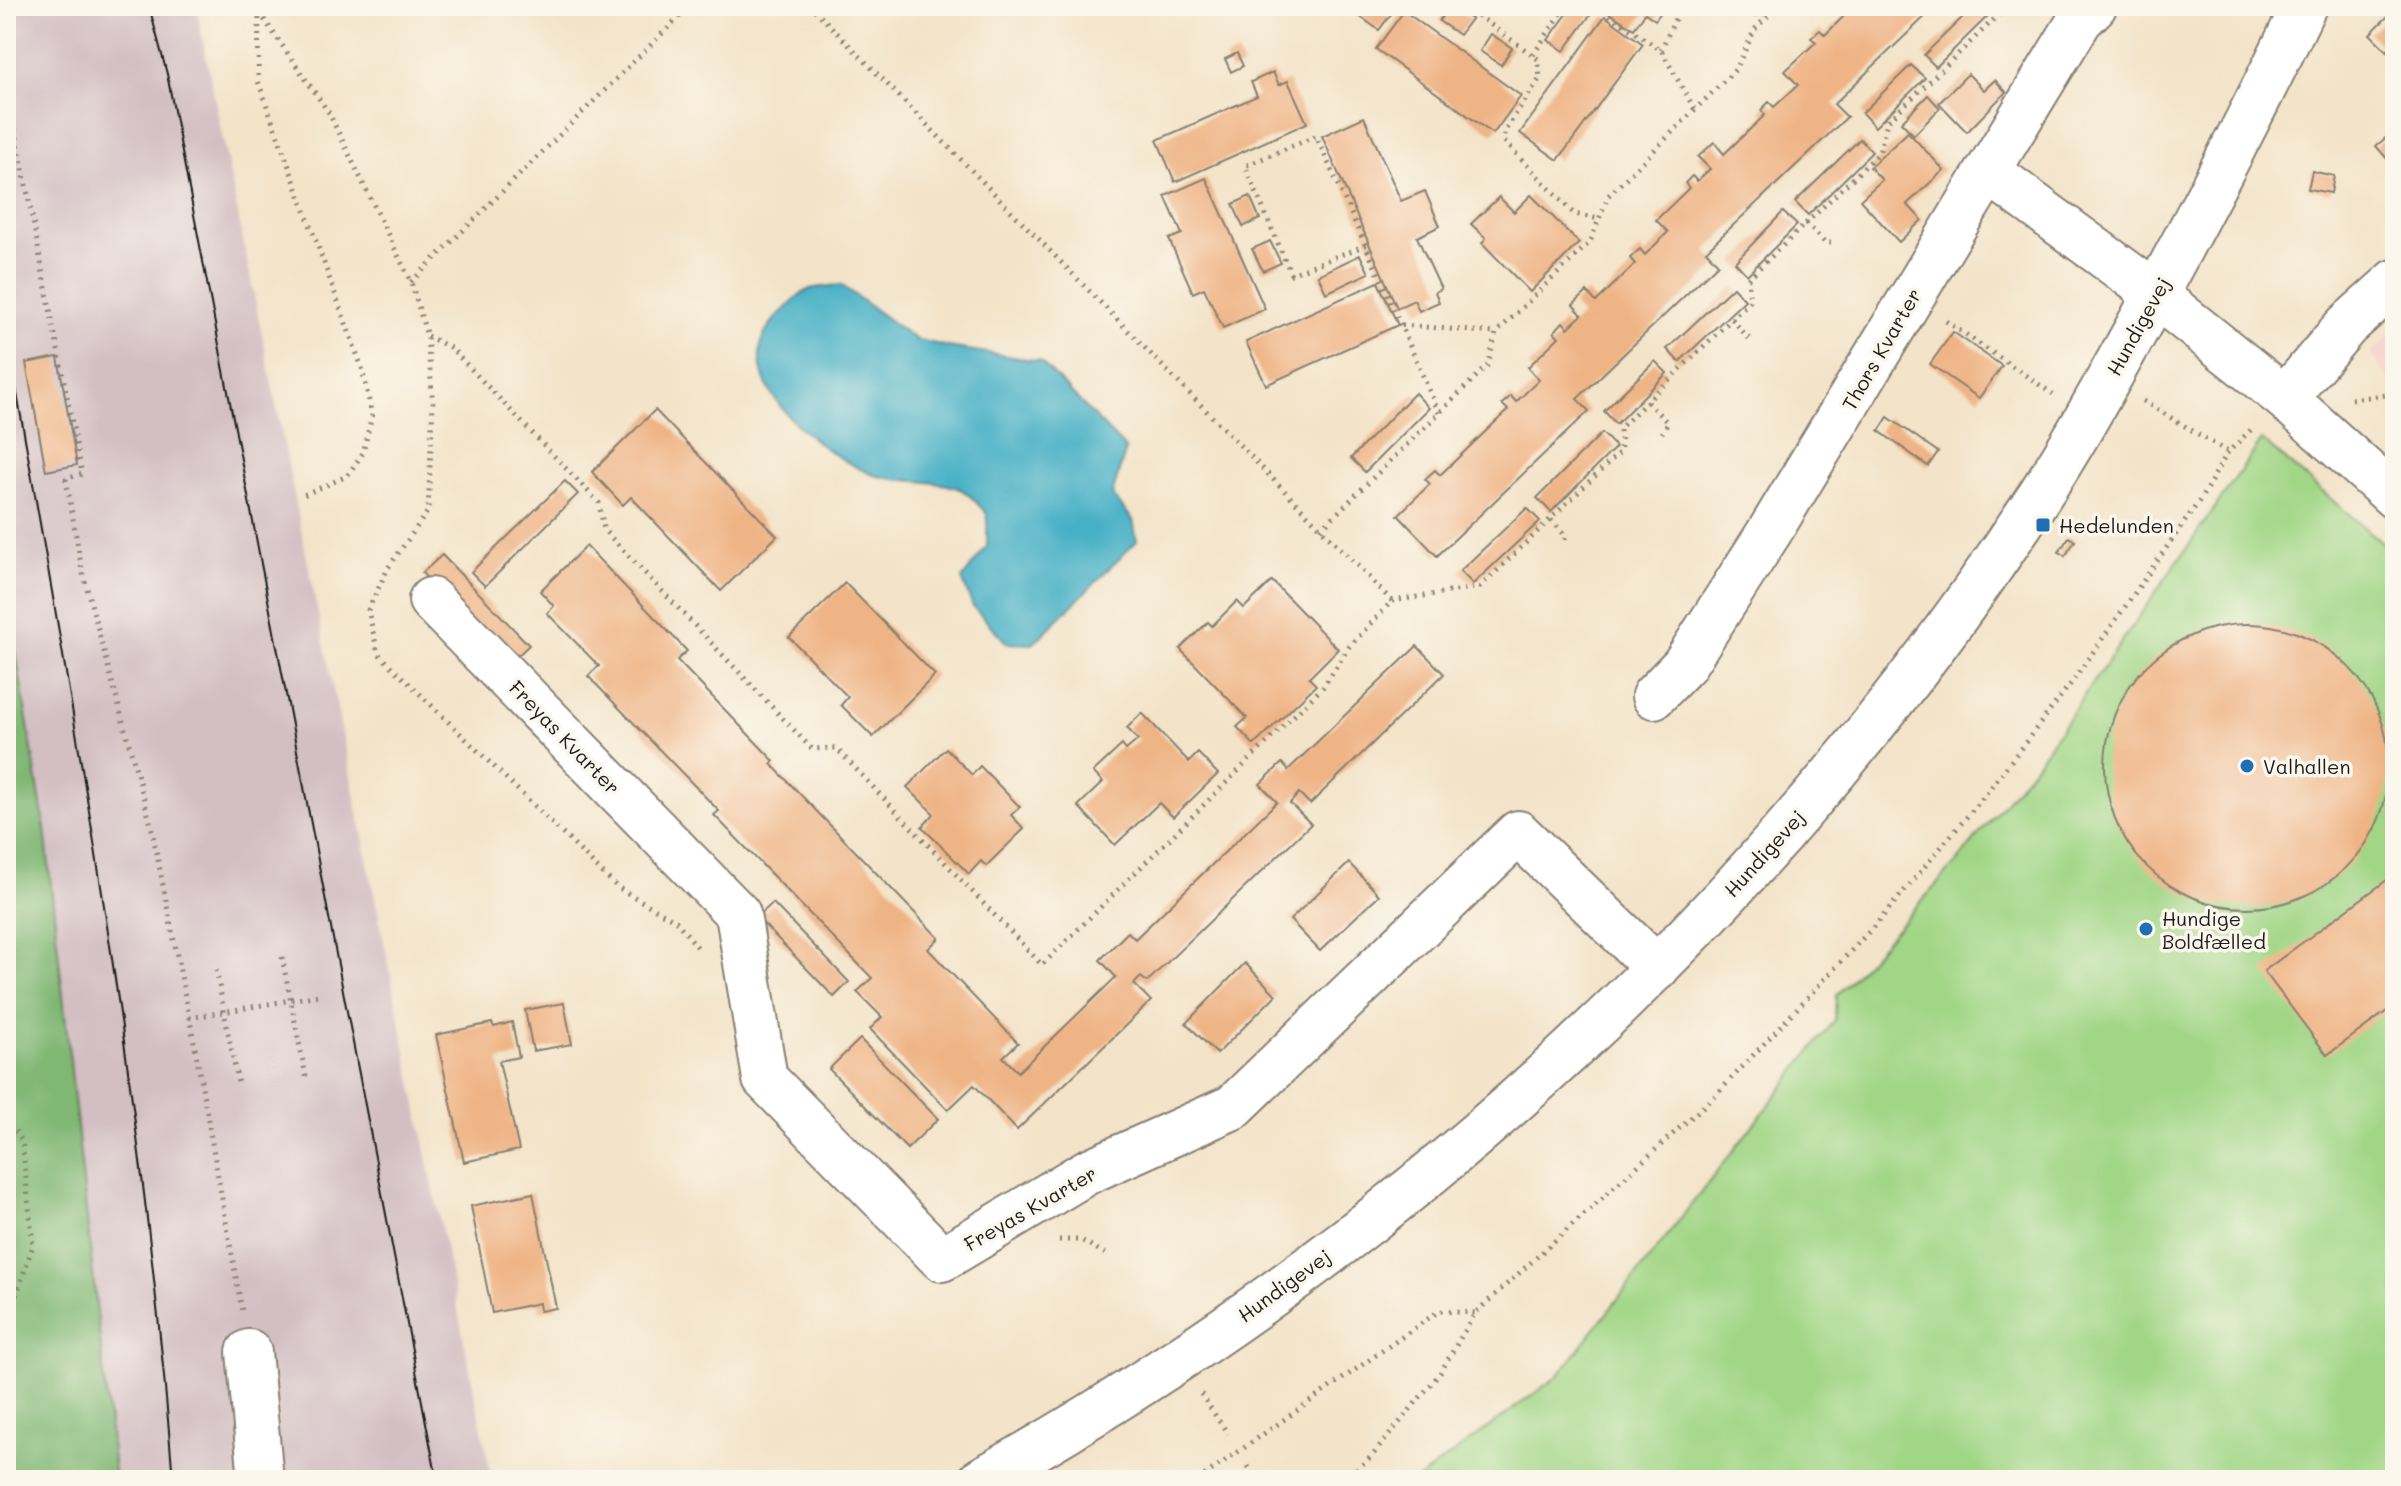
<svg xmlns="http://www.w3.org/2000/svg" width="2401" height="1486" font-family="Mali,sans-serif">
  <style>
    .built { fill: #f7d0cd }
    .industrial { fill: #d2bec3 }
    .green { fill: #a1d686; stroke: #5e7951; stroke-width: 2 }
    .forest { fill: #80b773; stroke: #4e6a48; stroke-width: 2 }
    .water { fill: #47b0c6; stroke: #326671; stroke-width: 2 }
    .building { fill: #efb485 }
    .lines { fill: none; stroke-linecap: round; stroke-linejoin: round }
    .minor-casing { stroke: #888072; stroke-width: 48 }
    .path { stroke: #888072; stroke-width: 5; stroke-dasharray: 2 6; stroke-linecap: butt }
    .minor { stroke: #fff; stroke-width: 44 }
    .tram { stroke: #1c1c1c; stroke-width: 2 }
    .poi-dot { fill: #1f6fb2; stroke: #fbf7ec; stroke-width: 3 }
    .labels { text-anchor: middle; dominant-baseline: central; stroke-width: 7; stroke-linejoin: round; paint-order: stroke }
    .street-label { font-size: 20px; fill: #1c1c1c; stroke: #fbf7ec }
    .poi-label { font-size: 20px; fill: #1c1c1c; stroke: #fbf7ec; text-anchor: start }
  </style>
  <rect width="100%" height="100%" fill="#fbf7ec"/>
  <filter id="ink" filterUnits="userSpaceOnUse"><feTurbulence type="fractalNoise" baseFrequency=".0125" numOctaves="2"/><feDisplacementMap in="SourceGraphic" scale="16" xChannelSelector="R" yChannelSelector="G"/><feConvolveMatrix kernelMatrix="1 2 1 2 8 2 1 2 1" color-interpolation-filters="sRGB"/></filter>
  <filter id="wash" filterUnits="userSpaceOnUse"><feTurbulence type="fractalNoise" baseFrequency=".006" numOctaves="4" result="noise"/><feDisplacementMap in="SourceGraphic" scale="32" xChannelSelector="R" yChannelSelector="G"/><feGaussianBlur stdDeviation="1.8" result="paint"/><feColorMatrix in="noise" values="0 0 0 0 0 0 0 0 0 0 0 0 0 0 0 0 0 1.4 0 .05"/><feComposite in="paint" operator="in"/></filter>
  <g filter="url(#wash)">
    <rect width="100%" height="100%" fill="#f3e3c8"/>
    <polygon class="built" points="2395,331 2395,387 2370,354"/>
    <polygon class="industrial" points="6,6 196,6 492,1480 115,1480 45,829 6,592"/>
    <polygon class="green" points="2262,440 2380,541 2395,558 2395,1480 1417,1480 1558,1376 1835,1020 1836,996 1957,862 2039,760"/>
    <polygon class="forest" points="6,592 45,829 115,1480 6,1480"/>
    <path class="water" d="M841,285l74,54 33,8 92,14 86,88 -14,46 21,25 4,21 -104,103 -26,-1 -34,-36 -11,-28 25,-33v-32c-7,-7 -17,-21 -27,-25 -26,-11 -64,-5 -91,-16 -52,-22 -151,-99 -90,-158 27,-27 23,-27 62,-30z"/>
    <g id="blocks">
      <g class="building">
        <polygon points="1345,6 1397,6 1379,30"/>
        <polygon points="1449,6 1471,19 1459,35 1439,21"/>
        <polygon points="1573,6 1581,6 1591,14 1564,51 1548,40"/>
        <polygon points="1603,6 1666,6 1655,20 1645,13 1634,29 1605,10"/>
        <polygon points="1744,6 1766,6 1755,17"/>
        <polygon points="1838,6 1936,6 1834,104 1847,117 1706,251 1718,264 1577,399 1589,411 1437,556 1398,515 1430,484 1425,479 1435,470 1440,475 1508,410 1502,404 1511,396 1516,402 1539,380 1528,367 1559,337 1554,332 1563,322 1568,328 1582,315 1573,305 1587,292 1596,302 1635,264 1630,258 1640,249 1645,255 1668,232 1656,220 1689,188 1685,183 1692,176 1697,181 1710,169 1698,157 1714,142 1724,154 1765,115 1761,110 1769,102 1774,107 1798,85 1785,71 1816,42 1811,38 1820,30 1825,35 1846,14"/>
        <polygon points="1974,6 1998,6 1936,67 1924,55"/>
        <polygon points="1404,11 1521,96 1493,134 1376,49"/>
        <polygon points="2391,13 2395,16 2395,43 2387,51 2370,34"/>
        <polygon points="1605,16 1643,44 1558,160 1520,133"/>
        <polygon points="1491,34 1512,48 1501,65 1480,51"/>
        <polygon points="1237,53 1243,66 1231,72 1225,59"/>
        <polygon points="1911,65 1925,78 1875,127 1862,113"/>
        <polygon points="1273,72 1279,85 1288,81 1307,123 1175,182 1157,140 1257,96 1251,82"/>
        <polygon points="1968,74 1984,90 1995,80 2006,92 1967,132 1939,103"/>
        <polygon points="1928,95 1940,108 1914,135 1901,122"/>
        <polygon points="1364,117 1401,201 1425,191 1440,226 1417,237 1441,289 1435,292 1439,302 1419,311 1414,300 1397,308 1322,136"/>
        <polygon points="2395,130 2395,168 2376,146"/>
        <polygon points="1908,132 1944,170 1907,204 1922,220 1899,242 1860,200 1882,180 1870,167"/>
        <polygon points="1860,139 1872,152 1808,215 1795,202"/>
        <polygon points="2312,171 2334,176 2331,193 2308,189"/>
        <polygon points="1206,178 1265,309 1223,328 1204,288 1193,293 1169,239 1182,234 1165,196"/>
        <polygon points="1531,195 1579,243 1530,292 1482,243 1486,238 1471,224 1499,197 1514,212"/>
        <polygon points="1250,196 1260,219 1243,227 1233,204"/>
        <polygon points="1783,212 1797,225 1747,275 1735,262"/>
        <polygon points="1270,241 1281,263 1263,271 1252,249"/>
        <polygon points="1360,255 1369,273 1326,293 1318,275"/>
        <polygon points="1378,282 1398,325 1266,385 1246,342"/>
        <polygon points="1733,287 1745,300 1679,362 1667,349"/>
        <polygon points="1953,332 2002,366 1979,398 1930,364"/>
        <polygon points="58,357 77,465 46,471 26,363"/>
        <polygon points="1655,361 1667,373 1616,424 1604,411"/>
        <polygon points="1415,393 1429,408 1365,472 1351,458"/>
        <polygon points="655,410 777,536 721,591 631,497 623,505 592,472"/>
        <polygon points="1888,417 1938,452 1928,466 1879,431"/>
        <polygon points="1602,433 1616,447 1551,512 1537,498"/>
        <polygon points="565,481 578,494 485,586 471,572"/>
        <polygon points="1527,508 1540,521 1473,584 1460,571"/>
        <polygon points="2069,537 2075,541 2065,556 2059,552"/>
        <polygon points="586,546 687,651 677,660 774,761 771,764 939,938 928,949 1018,1043 1003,1057 1018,1072 1116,977 1100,960 1128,932 1135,939 1277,802 1260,784 1282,763 1288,770 1417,646 1444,674 1310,804 1299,793 1290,803 1311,824 1147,982 1141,977 1134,984 1151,1001 1017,1130 974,1085 948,1110 870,1029 882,1017 857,992 872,978 714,815 719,811 588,676 599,666 547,613 554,606 540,591"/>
        <polygon points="442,555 529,645 510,663 422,573"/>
        <polygon points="1272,581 1338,649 1309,678 1316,685 1254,745 1237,727 1247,718 1180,649 1208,622 1212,626 1237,601 1244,608"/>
        <polygon points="845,583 935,675 873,737 841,705 848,697 789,637"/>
        <circle cx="2247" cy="766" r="142"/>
        <polygon points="1142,713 1189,762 1198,753 1218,774 1173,817 1159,803 1115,845 1078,806 1103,782 1093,772 1122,745 1126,750 1138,740 1127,728"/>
        <polygon points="946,748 972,775 980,766 1020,807 1011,815 1024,829 986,866 981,861 969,874 922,827 934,814 907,787"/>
        <polygon points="1349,863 1379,895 1320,951 1290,920"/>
        <polygon points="2395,874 2395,1005 2327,1055 2264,971"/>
        <polygon points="773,903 849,982 834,997 757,917"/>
        <polygon points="1245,963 1276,995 1217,1054 1186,1023"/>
        <polygon points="564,1003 572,1044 533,1051 525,1010"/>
        <polygon points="512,1022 519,1057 499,1061 519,1150 464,1162 436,1035 492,1023 494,1027"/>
        <polygon points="860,1039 938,1119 907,1149 829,1069"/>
        <polygon points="533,1193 556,1308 540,1311 539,1303 492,1313 471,1206"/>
      </g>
    </g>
  </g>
  <g filter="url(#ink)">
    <use href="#blocks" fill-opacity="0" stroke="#888072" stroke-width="2"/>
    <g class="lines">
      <defs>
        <g id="minor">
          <polyline points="1988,171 2080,20 2094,6"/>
          <polyline points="2285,398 2346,326 2395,282"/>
          <polyline points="431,600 738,914 765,1079 942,1259 1087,1172 1233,1107 1518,833 1657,968"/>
          <polyline points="1654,696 1684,665 1770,531 1988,171 2138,281 2285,398 2395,497"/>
          <polyline points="249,1352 261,1480"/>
          <path d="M981,1480c425,-238 791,-576 1058,-984 37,-56 69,-116 102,-175 57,-104 112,-208 163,-315"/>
        </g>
      </defs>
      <use href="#minor" class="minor-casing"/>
      <g class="path">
        <polyline points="255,6 329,113 411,282 427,336 433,403 428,511 388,568 368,610 378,653 617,887 676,921 700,950"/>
        <polyline points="1465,6 1538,59 1540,78 1504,132 1504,141 1574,214 1599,219"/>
        <polyline points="1596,6 1661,50 1695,110"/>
        <polyline points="2027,6 2036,16"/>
        <polyline points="259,9 279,6"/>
        <polyline points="259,10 258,81 362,368 372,415 363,453 347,476 299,497"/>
        <polyline points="1661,50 1681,6"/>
        <polyline points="1533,55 1566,6"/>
        <polyline points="6,82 82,474 66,479 82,570 151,825 192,1031 242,1311"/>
        <polyline points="1806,223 1825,243 1831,243"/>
        <path d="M1366,245l-75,29 -46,-108 71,-30c42,92 83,184 123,277"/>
        <polyline points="411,282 690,6"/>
        <polyline points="1732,319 1750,340"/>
        <polyline points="1946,321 2053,394"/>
        <polyline points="1402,325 1496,333"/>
        <polyline points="427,336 451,348 599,503 604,530 812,749 836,748 1042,965 1323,687 1349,647 1392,601 811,6"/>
        <polyline points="2351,399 2395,394"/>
        <polyline points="2143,401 2228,452"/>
        <polyline points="1647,402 1668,423 1662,433"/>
        <polyline points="1551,520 1566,536 1564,544"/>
        <polyline points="1321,529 1488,365 1496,333 1590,242 1608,196 1736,69 1755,29 1778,6"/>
        <polyline points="1392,601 1480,587 1621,451 1620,428 1750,301 1748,279 1879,153 1887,122 2008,6"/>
        <polyline points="282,957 306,1077"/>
        <polyline points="216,970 238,1083"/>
        <polyline points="189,1018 319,995"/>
        <polyline points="6,1118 22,1141 33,1245 6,1327"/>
        <polyline points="1059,1240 1081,1240 1109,1256"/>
        <polyline points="1201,1394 1228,1434"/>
        <polyline points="1248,1466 1257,1480"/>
        <polyline points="1198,1480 1439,1311 1475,1313"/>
        <polyline points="1344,1480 1372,1456 1440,1373 1475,1313 1716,1095 1878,922 1981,800 2075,678 2200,500 2228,452 2255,426"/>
      </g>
      <use href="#minor" class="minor"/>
      <g class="tram">
        <polyline points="149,6 167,74 437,1480"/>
        <path d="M6,332c68,381 137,762 167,1148"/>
      </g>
    </g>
  </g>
  <g class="poi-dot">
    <rect x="2035" y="517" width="16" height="16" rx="4"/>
    <circle cx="2247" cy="766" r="8"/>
    <circle cx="2146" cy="929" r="8"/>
  </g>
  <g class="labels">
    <g class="street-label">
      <text transform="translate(2138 326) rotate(-61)">Hundigevej</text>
      <text transform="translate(1881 349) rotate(-60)">Thors Kvarter</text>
      <text transform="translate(565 737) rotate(46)">Freyas Kvarter</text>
      <text transform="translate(1764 853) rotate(-48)">Hundigevej</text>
      <text transform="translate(1030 1208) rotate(-30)">Freyas Kvarter</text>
      <text transform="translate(1284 1285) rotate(-36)">Hundigevej</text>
    </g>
    <g class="poi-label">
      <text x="2059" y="525">Hedelunden</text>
      <text x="2263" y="766">Valhallen</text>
      <text x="2162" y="918">Hundige<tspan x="2162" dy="23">Boldfælled</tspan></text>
    </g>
  </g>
  <rect width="2401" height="1486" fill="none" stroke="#fbf7ec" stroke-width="32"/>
</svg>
